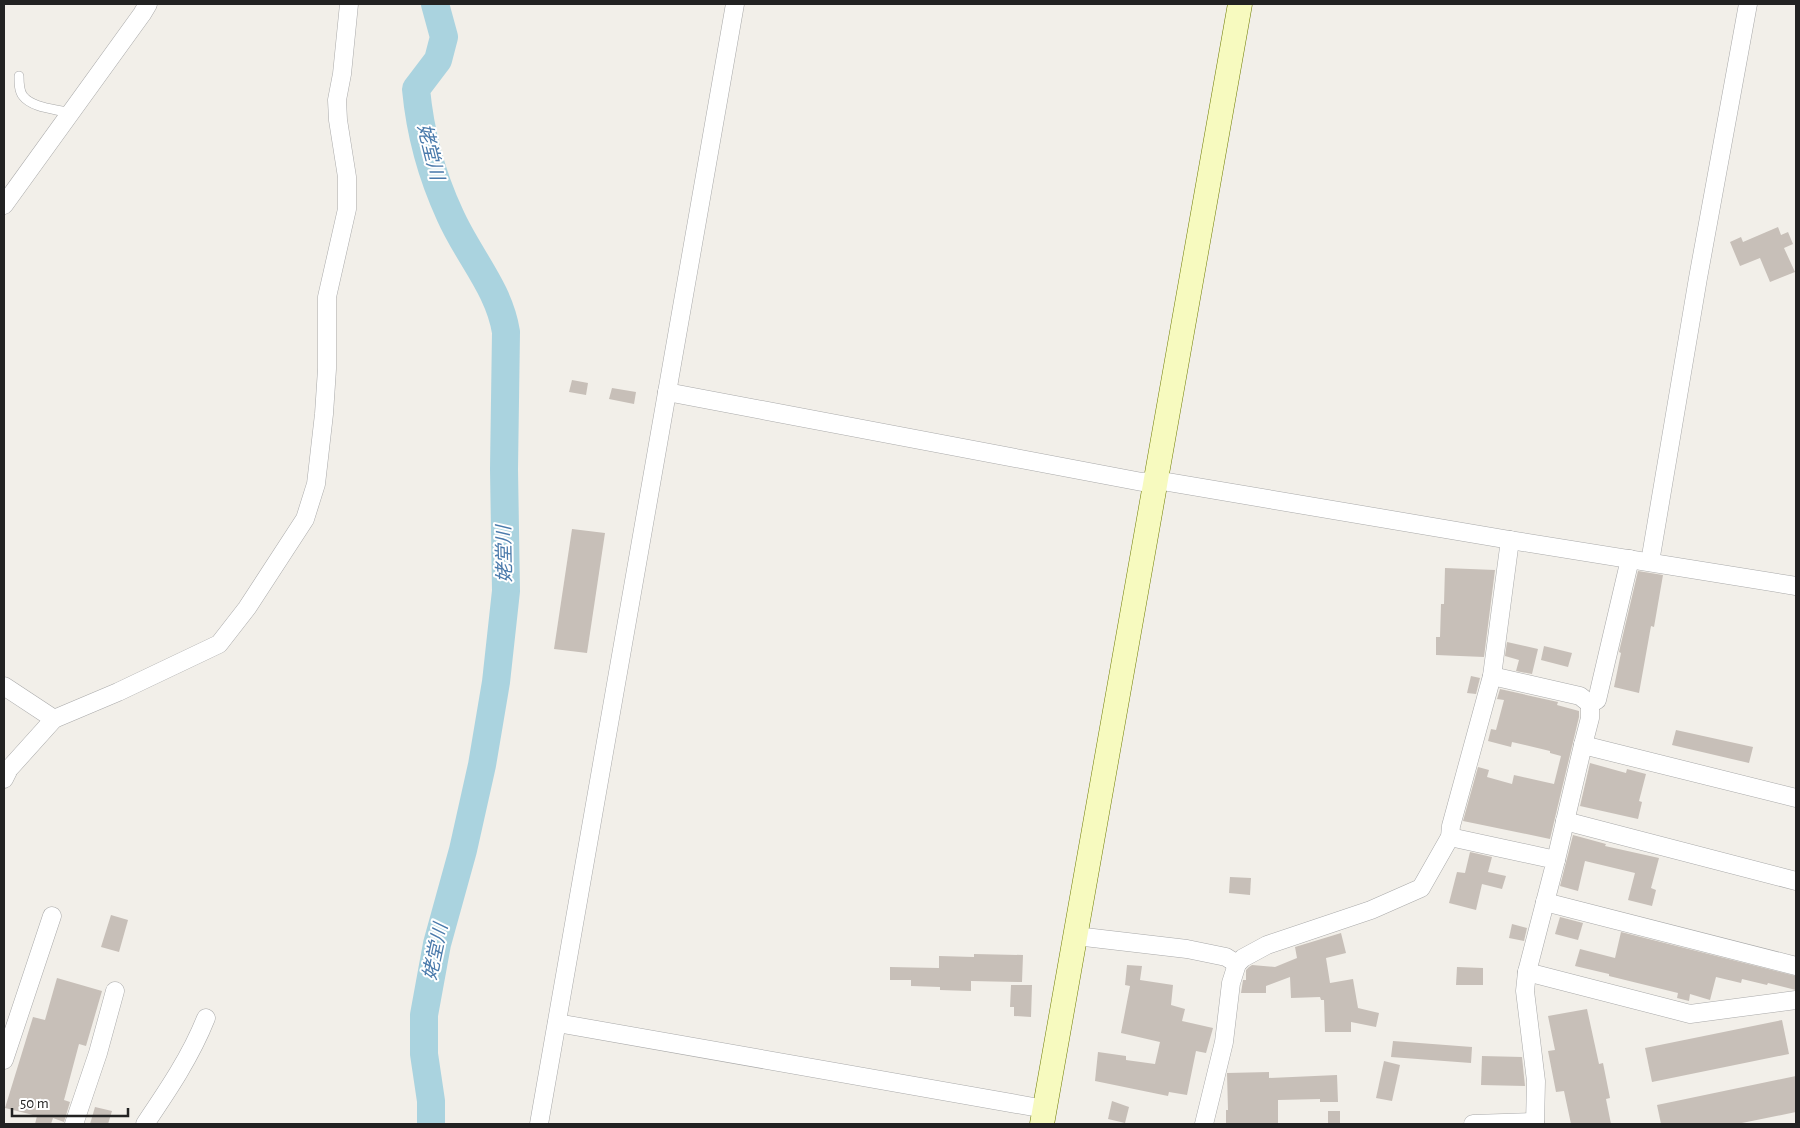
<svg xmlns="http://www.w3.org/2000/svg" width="1800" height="1128" font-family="'Alegreya Sans','Noto Sans JP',sans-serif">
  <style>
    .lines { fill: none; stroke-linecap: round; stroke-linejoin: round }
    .river { stroke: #aad3df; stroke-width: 28 }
    .building { fill: #c7bfb8 }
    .lane-casing { stroke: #a9a9a9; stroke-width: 10 }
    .street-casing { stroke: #a9a9a9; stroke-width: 19 }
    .secondary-casing { stroke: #707d05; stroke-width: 25 }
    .lane { stroke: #fff; stroke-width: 9 }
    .street { stroke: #fff; stroke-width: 18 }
    .secondary { stroke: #f7fabf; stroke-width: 24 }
    .labels { text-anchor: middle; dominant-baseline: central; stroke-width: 4; stroke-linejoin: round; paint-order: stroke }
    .water-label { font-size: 19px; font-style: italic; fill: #4a7aab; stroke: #fff }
  </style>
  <rect width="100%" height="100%" fill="#f2efe9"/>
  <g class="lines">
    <path class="river" d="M431,1124v-23l-7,-47v-39l13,-71 26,-94 19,-85 14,-83 10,-91 -2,-122 2,-137c-7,-44 -38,-76 -56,-117 -18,-39 -30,-83 -34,-126l22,-29 6,-23 -9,-33"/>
  </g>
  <g class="building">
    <polygon points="1778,227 1781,235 1788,232 1793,244 1784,248 1795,272 1770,282 1760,258 1740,266 1730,242 1741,237 1743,242"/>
    <polygon points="572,380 588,383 586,395 569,392"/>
    <polygon points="612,388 636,392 634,404 609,399"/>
    <polygon points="572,529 605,533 587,653 554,649"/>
    <polygon points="1445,568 1495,570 1484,657 1436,655 1436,637 1440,637 1441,604 1444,604"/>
    <polygon points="1638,571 1663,575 1654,627 1651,626 1639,693 1614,687 1621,653 1619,652"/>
    <polygon points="1507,642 1538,649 1532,674 1516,671 1519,660 1505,656"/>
    <polygon points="1544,646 1572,653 1568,667 1541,660"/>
    <polygon points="1471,676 1480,678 1476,694 1467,693"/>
    <polygon points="1500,689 1558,702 1557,705 1579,711 1579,717 1550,839 1463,821 1478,767 1489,770 1487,777 1512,784 1514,775 1554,784 1561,756 1550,753 1550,751 1512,742 1511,747 1488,741 1491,729 1496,730 1504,700 1497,699"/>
    <polygon points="1676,730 1753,747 1749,763 1672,745"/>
    <polygon points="1590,763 1626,773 1627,769 1646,774 1639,801 1642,802 1638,819 1580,806"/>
    <polygon points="1573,835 1606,844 1605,846 1659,858 1651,888 1656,890 1652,906 1628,900 1635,873 1585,861 1578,891 1560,886"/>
    <polygon points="1470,852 1492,857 1488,872 1506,876 1502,889 1482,884 1476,910 1449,903 1457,872 1465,873"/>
    <polygon points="1230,877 1251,878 1250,895 1229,893"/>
    <polygon points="111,915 128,920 119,952 101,947"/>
    <polygon points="1560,917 1583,923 1578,940 1555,934"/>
    <polygon points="1512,924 1527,928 1524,941 1509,938"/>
    <polygon points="1621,932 1796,976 1796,990 1768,983 1767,985 1742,979 1741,983 1716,977 1710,1000 1690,994 1689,1001 1677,998 1678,993 1609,976 1609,974 1575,966 1580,949 1615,958"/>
    <polygon points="1341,933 1346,953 1326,958 1330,983 1353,979 1358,1008 1379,1013 1376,1027 1351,1022 1351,1032 1325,1032 1324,1000 1321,1000 1320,997 1291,998 1290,977 1266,986 1266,993 1241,993 1243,980 1246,980 1246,970 1249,967 1252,965 1275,967 1297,958 1295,947"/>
    <polygon points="974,954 1023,955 1022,982 971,981 971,991 940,990 940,987 911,986 911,980 890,980 890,967 939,968 939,956 974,957"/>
    <polygon points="1127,965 1142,966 1140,980 1173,985 1171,1005 1185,1009 1182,1021 1213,1028 1206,1053 1196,1051 1187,1095 1169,1092 1168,1096 1095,1081 1098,1052 1126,1056 1126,1060 1155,1064 1160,1042 1121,1033 1130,986 1125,985"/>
    <polygon points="1457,967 1483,968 1483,985 1456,985"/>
    <polygon points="57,978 102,991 86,1046 79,1044 64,1100 70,1102 64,1122 53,1118 51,1124 35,1124 37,1116 5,1108 33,1017 45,1020"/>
    <polygon points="1011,985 1032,985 1031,1017 1014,1016 1014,1007 1010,1007"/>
    <polygon points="1587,1009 1599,1064 1603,1063 1610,1098 1606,1099 1611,1124 1571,1124 1564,1091 1556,1092 1548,1051 1555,1050 1548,1016"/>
    <polygon points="1782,1020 1789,1054 1652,1082 1645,1048"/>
    <polygon points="1393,1041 1472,1047 1471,1063 1391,1057"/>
    <polygon points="1482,1056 1522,1057 1525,1086 1481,1085"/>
    <polygon points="1384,1061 1400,1065 1392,1101 1376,1098"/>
    <polygon points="1269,1072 1269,1078 1337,1075 1338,1102 1320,1102 1320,1099 1278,1100 1278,1124 1226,1124 1226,1110 1228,1110 1227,1073"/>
    <polygon points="1796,1076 1796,1112 1737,1124 1661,1124 1657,1105"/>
    <polygon points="1112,1101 1129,1107 1125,1123 1108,1119"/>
    <polygon points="95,1107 112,1111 108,1124 90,1124"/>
    <rect x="1328" y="1111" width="12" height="13"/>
  </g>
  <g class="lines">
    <defs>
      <path id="lane" d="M19,76c0,7 0,15 4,20 9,12 33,13 47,17"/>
      <g id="street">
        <polyline points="4,205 142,14 148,4"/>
        <polyline points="667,392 1142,482 1156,480 1510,540 1796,586"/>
        <polyline points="1650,562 1698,278 1748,4"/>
        <polyline points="1492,676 1580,696 1590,704 1590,718 1583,745"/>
        <polyline points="4,686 54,719"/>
        <polyline points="1590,704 1597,700 1630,559"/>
        <polyline points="4,779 9,769 54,719 118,692 219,644 247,608 305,519 316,484 324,414 327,369 327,297 347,209 347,177 338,120 337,100 342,74 349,4"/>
        <polyline points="1565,821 1796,881"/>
        <polyline points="1450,837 1556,860 1527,972 1525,991 1536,1081 1535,1124"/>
        <polyline points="1556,860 1583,745 1796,798"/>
        <polyline points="1545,902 1796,966"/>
        <polyline points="1076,936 1187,949 1226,957 1237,964"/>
        <polyline points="1527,972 1690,1014 1796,1000"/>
        <polyline points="557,1023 1045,1109"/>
        <polyline points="4,1060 52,916"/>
        <polyline points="74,1124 98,1053 115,991"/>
        <path d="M145,1124c23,-34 46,-68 61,-106"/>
        <polyline points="539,1124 735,4"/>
        <polyline points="1204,1124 1224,1042 1231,983 1237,964 1243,958 1267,945 1371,910 1421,888 1450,837 1451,826 1492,676 1510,540"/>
        <polyline points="1473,1124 1535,1122"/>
      </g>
      <polyline id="secondary" points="1042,1124 1240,4"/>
    </defs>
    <use href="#lane" class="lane-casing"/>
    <use href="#street" class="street-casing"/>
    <use href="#secondary" class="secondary-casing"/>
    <use href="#lane" class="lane"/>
    <use href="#street" class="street"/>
    <use href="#secondary" class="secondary"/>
  </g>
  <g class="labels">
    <g class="water-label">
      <text transform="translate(430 152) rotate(76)">姥堂川</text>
      <text transform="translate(505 554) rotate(-91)">姥堂川</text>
      <text transform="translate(436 952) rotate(-78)">姥堂川</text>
    </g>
  </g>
  <rect width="1800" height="1128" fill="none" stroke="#222222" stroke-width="10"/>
  <path d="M12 1108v8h116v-8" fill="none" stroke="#222222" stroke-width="2.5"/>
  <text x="20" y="1108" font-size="15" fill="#222222" stroke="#ffffff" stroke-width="4" paint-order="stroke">50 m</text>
</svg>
